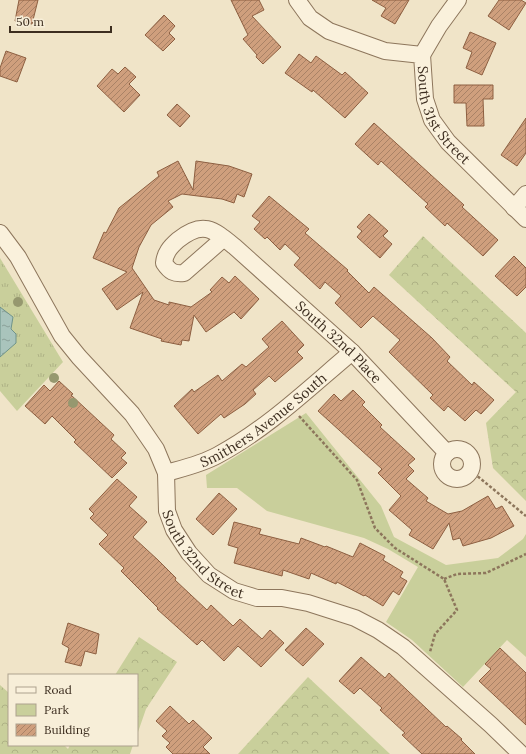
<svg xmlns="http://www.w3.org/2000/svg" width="526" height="754" font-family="Lora,serif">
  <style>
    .grass { fill: url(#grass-tufts) }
    .forest { fill: url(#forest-crowns) }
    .green { fill: #c9cf9b }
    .water { fill: url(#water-ripples); stroke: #6f938a }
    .building { fill: url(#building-hatch); stroke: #8d5f41 }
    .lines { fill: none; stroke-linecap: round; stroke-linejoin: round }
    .minor-casing { stroke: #8d765c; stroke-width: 18 }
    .path { stroke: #8d765c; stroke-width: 2.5; stroke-dasharray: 3 2; stroke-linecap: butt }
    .minor { stroke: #faf1dc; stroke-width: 16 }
    .tree { fill: #96986f }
    .labels { text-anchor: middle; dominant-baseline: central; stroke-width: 3; stroke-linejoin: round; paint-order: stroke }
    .street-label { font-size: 14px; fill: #3d2e20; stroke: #f7eed8 }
  </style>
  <defs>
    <pattern id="grass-tufts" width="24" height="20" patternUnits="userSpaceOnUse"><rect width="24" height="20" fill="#c9cf9b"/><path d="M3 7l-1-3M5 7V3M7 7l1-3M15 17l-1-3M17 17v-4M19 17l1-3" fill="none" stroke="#aeb285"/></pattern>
    <pattern id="forest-crowns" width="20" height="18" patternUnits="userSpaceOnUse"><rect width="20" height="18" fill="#c9cf9b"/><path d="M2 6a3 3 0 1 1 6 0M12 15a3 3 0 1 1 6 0" fill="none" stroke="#aeb285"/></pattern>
    <pattern id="water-ripples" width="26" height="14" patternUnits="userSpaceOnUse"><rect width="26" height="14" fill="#a9c4bc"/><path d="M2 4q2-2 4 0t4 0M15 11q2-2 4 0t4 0" fill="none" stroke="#8ba098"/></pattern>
    <pattern id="building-hatch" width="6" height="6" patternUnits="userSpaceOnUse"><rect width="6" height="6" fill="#cf9f7d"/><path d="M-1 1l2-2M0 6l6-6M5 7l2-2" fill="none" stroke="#a98266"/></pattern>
  </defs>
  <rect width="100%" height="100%" fill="#f0e4c8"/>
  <polygon class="grass" points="0,258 63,362 17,411 0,391"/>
  <g class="forest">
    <polygon points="423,236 526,333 526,501 493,468 486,423 516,392 389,275"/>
    <polygon points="139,637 177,662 146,709 137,735 137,675 115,675"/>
    <polygon points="308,677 390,754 238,754"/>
    <polygon points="0,685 9,693 9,745 64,745 68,749 70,745 133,745 130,754 0,754"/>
  </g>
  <polygon class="green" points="306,413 381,506 394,537 446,565 498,558 523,539 526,534 526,657 507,640 463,687 412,640 386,622 418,567 388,549 364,538 267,511 237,488 207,488 206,475"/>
  <polygon class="water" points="0,307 13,317 11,329 16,334 16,343 0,357"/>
  <g class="building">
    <polygon points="19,0 38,0 32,24 15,21"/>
    <polygon points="231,0 259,0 264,10 252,16 281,47 263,64 256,57 257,55 243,39 248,35"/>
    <polygon points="372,0 409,0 395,24 381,16 386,8"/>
    <polygon points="499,0 521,0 526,3 509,30 488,16"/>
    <polygon points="164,15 175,26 169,33 175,39 163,51 145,35"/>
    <polygon points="470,32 496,43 482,75 466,68 472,52 463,48"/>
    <polygon points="6,51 26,58 17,82 0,76 0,68"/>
    <polygon points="299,54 311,63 316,56 342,75 345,72 368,93 345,118 313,90 312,92 285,73"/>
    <polygon points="125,67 136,77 129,84 140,95 124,112 97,86 112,69 118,74"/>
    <polygon points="454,85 493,85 493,99 483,99 484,126 467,126 466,103 454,103"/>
    <polygon points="177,104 190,116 180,127 167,115"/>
    <polygon points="526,118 526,153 517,166 501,155"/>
    <polygon points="374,123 464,205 462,207 498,240 483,256 447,223 445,226 425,207 428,204 381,161 378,165 355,144"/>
    <polygon points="178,161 193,190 196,161 229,166 252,174 244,197 237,194 234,203 222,199 182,194 168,201 173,207 151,225 139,247 132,268 154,300 169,305 169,302 191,307 212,292 210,290 222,277 229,283 235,276 259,299 241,319 234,312 206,332 194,315 189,341 182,340 181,345 161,341 162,339 130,328 143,292 117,310 102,289 127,272 93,258 104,232 106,233 119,208 159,176 157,172"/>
    <polygon points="269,196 309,229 305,233 348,270 347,271 369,293 374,287 432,338 450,357 447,361 472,385 474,382 494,400 481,414 476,410 465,421 448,406 444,411 430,398 433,395 389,352 400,340 373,316 361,328 335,303 341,296 325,282 320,289 294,265 300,258 285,244 280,250 267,237 265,239 254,229 260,222 252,216"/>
    <polygon points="369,214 388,231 383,236 392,244 380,258 357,237 362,231 357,227"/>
    <polygon points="514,256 526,268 526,287 517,296 495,276"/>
    <polygon points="282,321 304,345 297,352 303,358 275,382 269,376 253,390 256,394 245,404 224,418 221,414 198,434 174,406 192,389 194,392 218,375 222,381 242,364 246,367 269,347 262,339"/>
    <polygon points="59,381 73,394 71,395 114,435 111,439 126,453 121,458 127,463 112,478 74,442 76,440 52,416 45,424 25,406 44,385 50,391"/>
    <polygon points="353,390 365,402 362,405 382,425 380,427 415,459 408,465 414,471 406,479 428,498 426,501 448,514 462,511 488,496 496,509 502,506 514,526 491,538 463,546 460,538 453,540 449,523 433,549 409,535 412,530 389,510 401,496 378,473 382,469 318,411 334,394 341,401"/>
    <polygon points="117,479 137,497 129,506 147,522 133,537 158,560 176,578 175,580 207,610 211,605 233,626 240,619 262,639 270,630 284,643 261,667 238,646 224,661 202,640 197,645 157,609 158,608 121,571 124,568 99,544 108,535 90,518 94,514 89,509"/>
    <polygon points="219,493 237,509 213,535 196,519"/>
    <polygon points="234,522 261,529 259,534 299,544 301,538 325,547 326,546 353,557 360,543 385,556 383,560 403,572 400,577 407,581 399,595 393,591 383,606 365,595 364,596 337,582 336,584 311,573 309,579 283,570 282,576 234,563 238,548 228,545"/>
    <polygon points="68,623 99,634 96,654 85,651 81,666 65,662 69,648 62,644"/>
    <polygon points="306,628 324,644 303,666 285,650"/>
    <polygon points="500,648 526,673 526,725 479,681 491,669 485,664"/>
    <polygon points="361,657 385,678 389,673 446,727 447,726 462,739 461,740 475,754 422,754 402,735 405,733 380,710 382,708 360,688 354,694 339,681"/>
    <polygon points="170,706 189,724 193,720 212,738 203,747 210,754 173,754 166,747 170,743 162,736 167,731 156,721"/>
  </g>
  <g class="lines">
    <defs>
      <g id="minor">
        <path id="s1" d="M297,0l13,18 19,13 56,20 37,4 3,44 7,21 16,22 78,77"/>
        <polyline points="422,55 439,26 458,0"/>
        <polyline points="514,208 526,194"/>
        <path id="s2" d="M0,233l18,24 44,79 17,21 53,57 24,35 10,24 1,38 7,19 15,23 20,22 25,16 23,7h25l26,5 47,15 23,12 25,17 88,78 30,29"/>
        <path id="s3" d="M224,238l-40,35c-10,1 -14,-1 -20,-10 1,-10 6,-16 14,-23 25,-20 35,-11 57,7l117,105 95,101"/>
        <circle cx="457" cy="464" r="15"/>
        <path id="s4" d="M166,473c18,-5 36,-9 52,-18 50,-27 91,-67 134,-103"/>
      </g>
    </defs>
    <use href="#minor" class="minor-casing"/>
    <g class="path">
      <polyline points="299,416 357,480 375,528 395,548 444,579 457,610 435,634 430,652"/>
      <polyline points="470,470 526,516"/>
      <polyline points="444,579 457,574 486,573 526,554"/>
    </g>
    <use href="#minor" class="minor"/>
  </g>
  <g class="tree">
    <circle cx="18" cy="302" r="5"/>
    <circle cx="54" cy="378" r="5"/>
    <circle cx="73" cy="403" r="5"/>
  </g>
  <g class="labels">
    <g class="street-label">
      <text stroke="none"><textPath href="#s1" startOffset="208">South 31st Street</textPath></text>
      <text stroke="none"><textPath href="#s3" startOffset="311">South 32nd Place</textPath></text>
      <text stroke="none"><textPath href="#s4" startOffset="112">Smithers Avenue South</textPath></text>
      <text stroke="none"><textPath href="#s2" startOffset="390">South 32nd Street</textPath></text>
    </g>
  </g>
  <rect x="8" y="674" width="130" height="72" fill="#f7eed8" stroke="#ada18e"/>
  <rect x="16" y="687" width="20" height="6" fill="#faf1dc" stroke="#ada18e"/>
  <text x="44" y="694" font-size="12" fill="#3d2e20">Road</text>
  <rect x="16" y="704" width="20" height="12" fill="#c9cf9b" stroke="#ada18e"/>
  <text x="44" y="714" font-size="12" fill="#3d2e20">Park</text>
  <rect x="16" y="724" width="20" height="12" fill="url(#building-hatch)" stroke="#ada18e"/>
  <text x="44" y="734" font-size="12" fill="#3d2e20">Building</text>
  <path d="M10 26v6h101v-6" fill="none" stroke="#3d2e20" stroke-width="2"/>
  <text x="16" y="26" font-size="12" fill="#3d2e20" stroke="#f7eed8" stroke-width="3" paint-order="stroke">50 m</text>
</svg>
